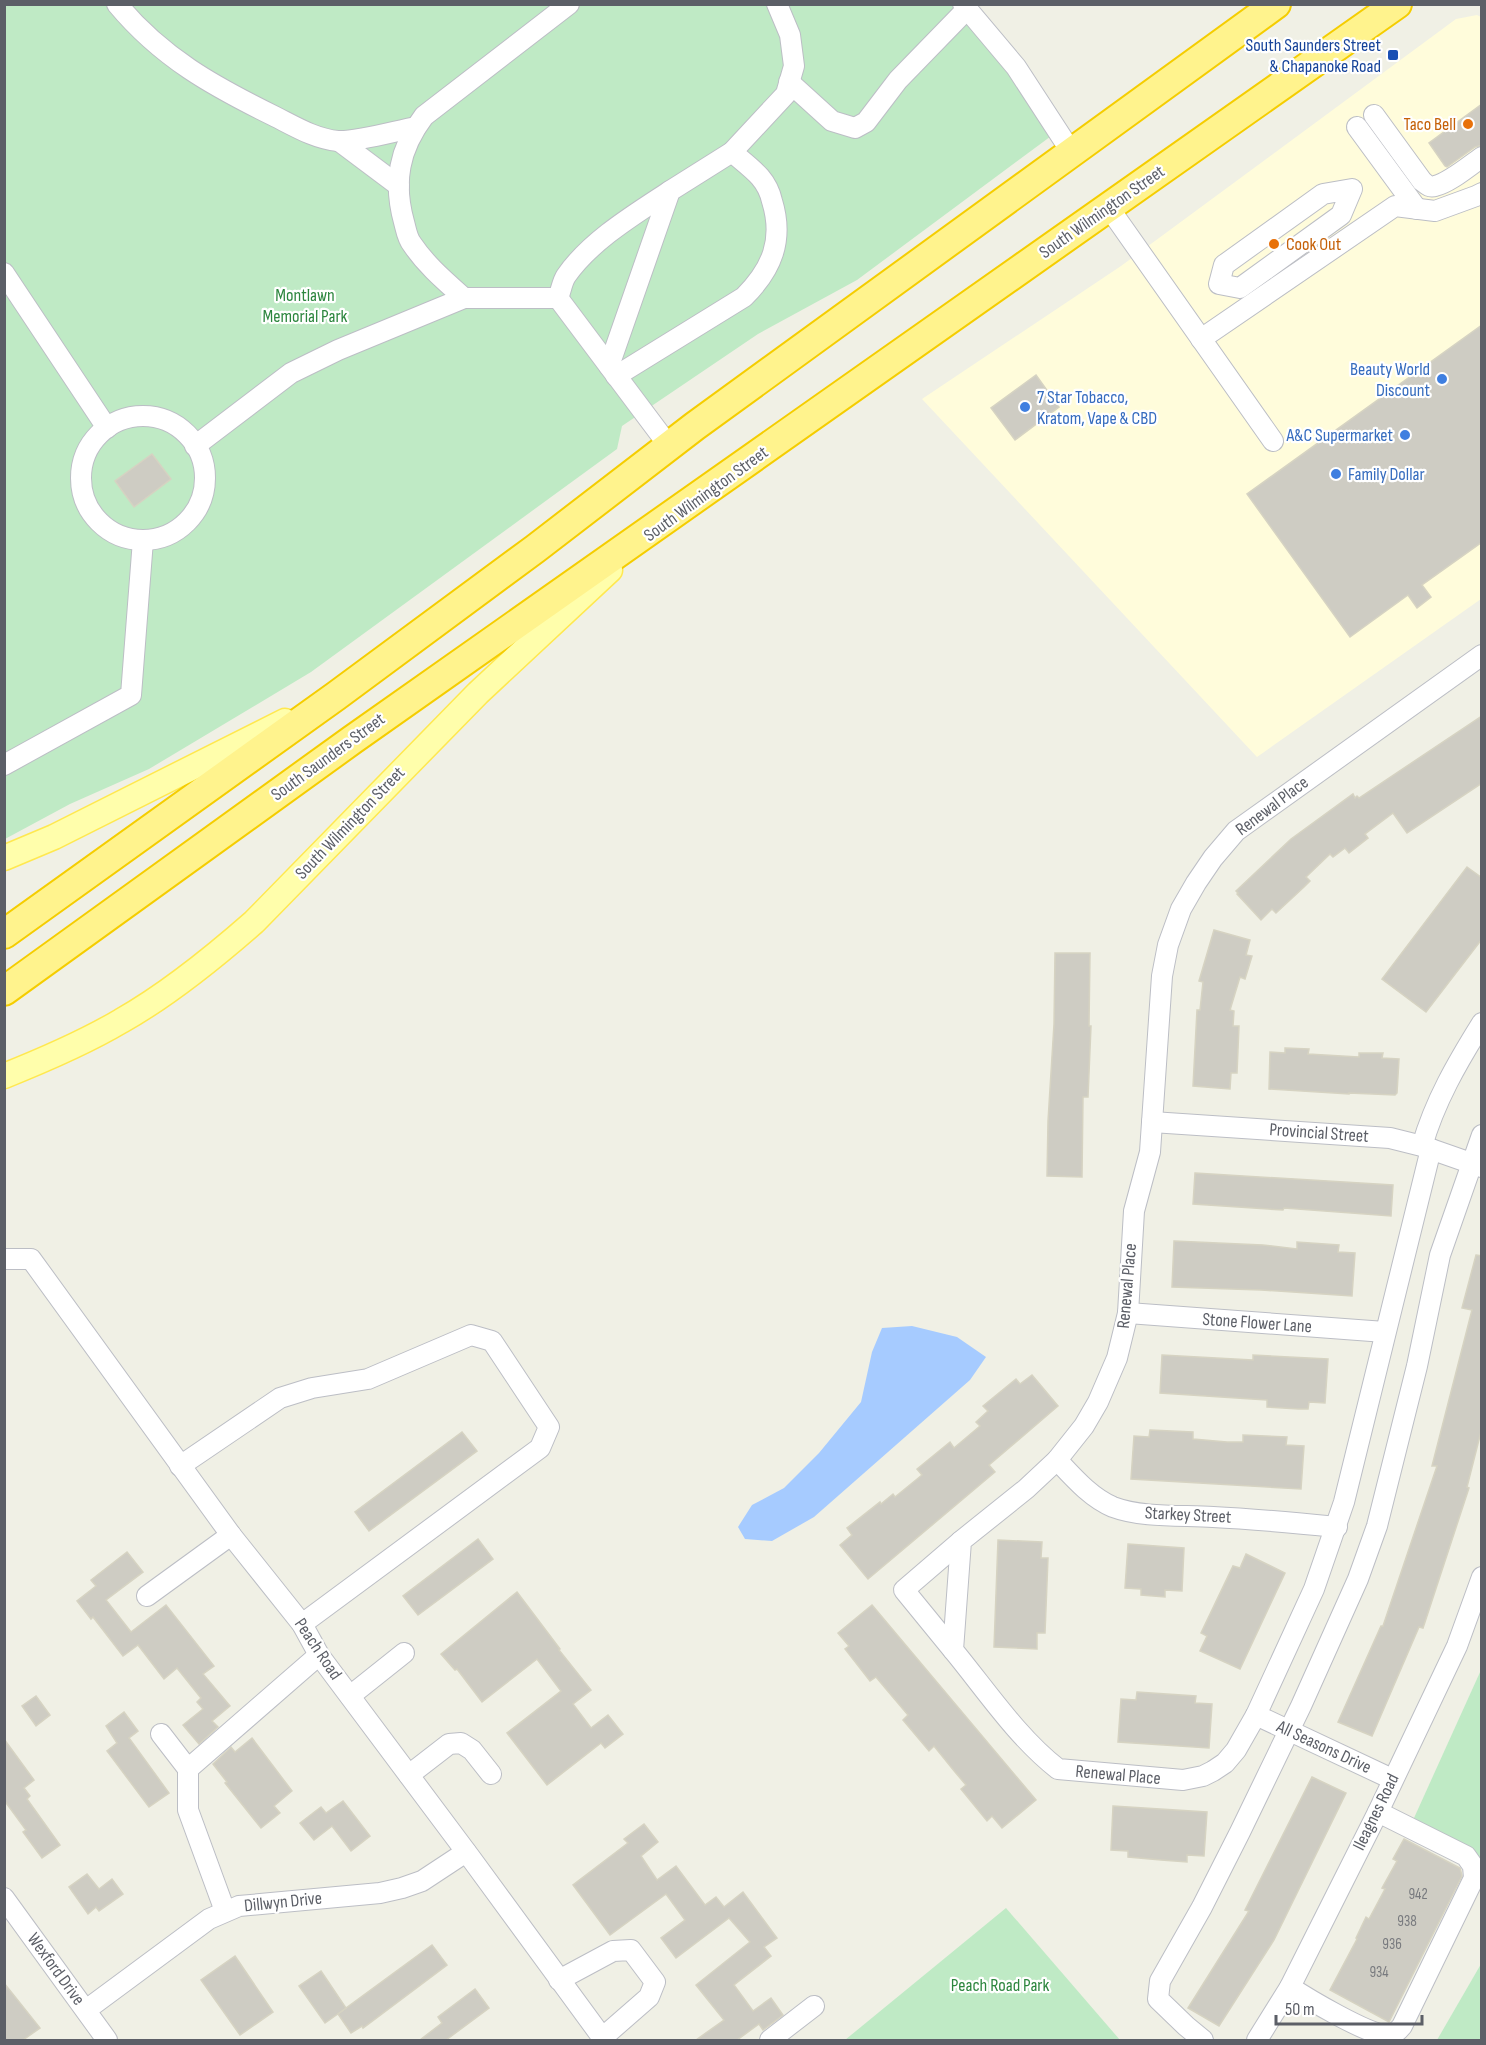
<svg xmlns="http://www.w3.org/2000/svg" width="1486" height="2045" font-family="'Sofia Sans Condensed',sans-serif">
  <style>
    .commercial { fill: #fffcdb }
    .green { fill: #bfeac5 }
    .water { fill: #a6cbff }
    .building { fill: #ceccc3; stroke: #d6d3c2; stroke-width: 1.5 }
    .lines { fill: none; stroke-linecap: round; stroke-linejoin: round }
    .minor-casing { stroke: #bcbec5; stroke-width: 22 }
    .major-casing { stroke: #ffe84f; stroke-width: 27 }
    .highway-casing { stroke: #f5cd00; stroke-width: 32 }
    .minor { stroke: #fff; stroke-width: 20 }
    .major { stroke: #fffeab; stroke-width: 24 }
    .highway { stroke: #fff38d; stroke-width: 28 }
    .transit-dot { fill: #1a4fb4; stroke: #fff; stroke-width: 2 }
    .food-dot { fill: #e8710a; stroke: #fff; stroke-width: 2 }
    .shop-dot { fill: #3f7fe0; stroke: #fff; stroke-width: 2 }
    .labels { text-anchor: middle; dominant-baseline: central; stroke-width: 4.5; stroke-linejoin: round; paint-order: stroke }
    .number-label { font-size: 15px; fill: #787a7e }
    .transit-label { font-size: 18px; fill: #164399; stroke: #fff; text-anchor: end }
    .food-label { font-size: 18px; fill: #c56008; stroke: #fff; text-anchor: end }
    .street-label { font-size: 18px; fill: #5c5f67; stroke: #fff }
    .park-label { font-size: 18px; fill: #2c863e; stroke: #fff }
    .shop-label { font-size: 18px; fill: #366cbe; stroke: #fff; text-anchor: end }
  </style>
  <rect width="100%" height="100%" fill="#f0f0e5"/>
  <polygon class="commercial" points="1477,15 1481,17 1481,599 1257,757 922,399 1121,266 1456,19"/>
  <g class="green">
    <polygon points="5,5 968,5 1062,128 857,280 758,334 622,426 617,449 311,672 149,769 70,804 5,839"/>
    <polygon points="1481,1670 1481,1858 1414,1818"/>
    <polygon points="1006,1908 1120,2040 845,2040"/>
    <polygon points="1481,1964 1481,2040 1437,2040"/>
  </g>
  <polygon class="water" points="912,1326 957,1337 986,1357 970,1380 814,1517 772,1541 745,1539 738,1527 752,1505 784,1488 819,1453 861,1402 872,1352 882,1328"/>
  <g class="building">
    <polygon points="1482,104 1482,145 1475,147 1447,167 1445,166 1429,143"/>
    <polygon points="1482,325 1482,542 1422,585 1431,597 1417,608 1408,595 1350,637 1247,494"/>
    <polygon points="1036,375 1059,407 1015,440 991,408"/>
    <polygon points="152,454 171,479 134,507 115,481"/>
    <polygon points="1482,716 1482,783 1407,833 1393,813 1365,834 1368,838 1349,853 1345,848 1333,857 1330,854 1306,877 1310,881 1304,887 1276,913 1272,909 1261,920 1237,894 1238,893 1236,891 1291,839 1353,794 1355,798 1357,796 1359,798"/>
    <polygon points="1467,867 1482,878 1482,939 1426,1012 1382,979"/>
    <polygon points="1214,930 1250,940 1246,955 1252,956 1245,979 1240,977 1230,1010 1234,1011 1233,1026 1239,1026 1237,1073 1231,1073 1230,1089 1193,1086 1197,1010 1200,1010 1203,982 1199,981"/>
    <polygon points="1055,953 1090,953 1089,1026 1091,1026 1088,1097 1083,1097 1082,1177 1047,1176 1048,1121 1054,1024"/>
    <polygon points="1285,1048 1309,1049 1308,1054 1359,1057 1359,1053 1383,1053 1382,1058 1399,1059 1397,1093 1395,1095 1349,1093 1349,1094 1269,1089 1270,1052 1285,1053"/>
    <polygon points="1195,1173 1393,1185 1391,1216 1284,1208 1283,1210 1193,1204"/>
    <polygon points="1174,1241 1263,1245 1297,1249 1297,1242 1339,1245 1338,1252 1355,1253 1352,1296 1261,1290 1172,1287"/>
    <polygon points="1476,1255 1482,1256 1482,1428 1467,1487 1469,1488 1423,1628 1419,1627 1372,1736 1338,1722 1381,1626 1383,1626 1437,1466 1432,1466 1472,1310 1462,1308"/>
    <polygon points="1162,1355 1253,1360 1253,1355 1328,1359 1325,1403 1309,1402 1308,1409 1299,1409 1267,1407 1267,1400 1160,1393"/>
    <polygon points="1032,1375 1058,1406 989,1465 995,1472 868,1579 840,1545 852,1535 847,1528 880,1502 881,1504 893,1494 895,1497 922,1475 917,1469 950,1442 954,1448 980,1426 976,1422 988,1411 983,1406 1016,1379 1020,1384"/>
    <polygon points="1150,1430 1193,1432 1193,1439 1227,1442 1243,1442 1243,1435 1287,1437 1286,1445 1304,1446 1301,1489 1131,1479 1134,1436 1149,1437"/>
    <polygon points="462,1432 477,1451 369,1531 355,1512"/>
    <polygon points="478,1539 493,1559 418,1615 403,1596"/>
    <polygon points="998,1540 1042,1542 1041,1558 1048,1558 1045,1633 1037,1633 1037,1649 994,1647"/>
    <polygon points="1128,1544 1184,1548 1182,1591 1165,1590 1165,1597 1141,1595 1141,1589 1125,1588"/>
    <polygon points="127,1552 143,1572 106,1600 131,1632 166,1605 214,1666 203,1674 230,1706 212,1721 218,1727 199,1744 183,1725 203,1709 197,1702 201,1698 177,1668 164,1679 138,1645 123,1656 93,1617 91,1619 77,1601 96,1586 91,1580"/>
    <polygon points="1246,1554 1285,1573 1240,1669 1200,1651 1207,1636 1201,1633 1233,1566 1240,1568"/>
    <polygon points="517,1592 560,1649 559,1650 591,1690 573,1704 591,1728 608,1715 623,1734 605,1748 601,1743 547,1785 507,1733 561,1691 537,1659 482,1702 457,1669 455,1670 441,1654"/>
    <polygon points="872,1605 1036,1800 1002,1828 992,1816 987,1821 961,1789 966,1785 955,1772 934,1746 929,1751 903,1720 908,1715 886,1689 876,1677 870,1681 845,1649 849,1646 838,1633"/>
    <polygon points="1137,1692 1196,1696 1195,1703 1212,1704 1209,1748 1118,1742 1121,1699 1136,1700"/>
    <polygon points="36,1696 50,1715 36,1726 22,1706"/>
    <polygon points="124,1712 138,1731 129,1738 169,1793 149,1807 107,1751 117,1743 106,1726"/>
    <polygon points="252,1738 292,1791 274,1806 280,1813 261,1828 225,1783 227,1782 213,1764 231,1747 235,1752"/>
    <polygon points="4,1739 34,1780 24,1788 30,1796 27,1799 60,1845 42,1858 23,1832 26,1830 4,1800"/>
    <polygon points="1312,1777 1346,1793 1274,1940 1219,2026 1188,2008 1249,1911 1245,1910"/>
    <polygon points="343,1801 370,1836 351,1851 332,1826 314,1840 300,1823 321,1807 326,1813"/>
    <polygon points="1113,1806 1207,1812 1204,1856 1187,1855 1187,1862 1161,1860 1128,1857 1128,1851 1111,1850"/>
    <polygon points="644,1824 658,1842 641,1856 657,1880 676,1866 705,1905 716,1897 724,1907 743,1892 777,1938 764,1947 771,1956 734,1985 753,2011 771,1998 783,2015 763,2030 759,2024 737,2040 696,2040 724,2020 696,1985 750,1942 729,1918 676,1958 661,1938 685,1920 666,1894 610,1935 573,1885 628,1843 624,1839"/>
    <polygon points="1404,1839 1460,1868 1462,1876 1389,2022 1330,1990 1357,1939 1356,1938 1366,1917 1369,1919 1385,1889 1382,1888 1397,1861 1393,1859"/>
    <polygon points="87,1874 99,1889 112,1879 123,1894 99,1911 96,1907 88,1914 69,1887"/>
    <polygon points="432,1945 447,1965 363,2028 362,2026 351,2033 338,2014"/>
    <polygon points="235,1956 273,2012 240,2035 201,1980"/>
    <polygon points="321,1971 346,2008 325,2023 299,1986"/>
    <polygon points="4,1983 40,2028 23,2040 4,2040"/>
    <polygon points="475,1989 489,2008 446,2040 420,2040 442,2023 438,2017"/>
  </g>
  <g class="lines">
    <defs>
      <g id="minor">
        <path d="M117,4c45,54 96,82 157,112 20,10 41,23 64,25 19,1 57,-10 78,-14"/>
        <polyline points="963,4 1016,67 1072,153"/>
        <polyline points="789,82 832,121 855,128 866,122 898,80 967,9"/>
        <path d="M1374,115l48,66c4,3 7,7 13,5 14,-3 34,-20 47,-29"/>
        <polyline points="1357,127 1417,209"/>
        <polyline points="339,141 399,186"/>
        <polygon points="1352,189 1341,215 1240,288 1219,284 1224,265 1323,194"/>
        <polyline points="1109,208 1273,441"/>
        <polyline points="4,273 107,428"/>
        <path d="M464,298c-19,-17 -38,-33 -52,-54 -5,-6 -6,-15 -8,-22 -11,-40 -5,-73 20,-106l145,-112"/>
        <path d="M558,298c3,-7 4,-16 8,-22 24,-35 69,-62 104,-85"/>
        <polyline points="1201,339 1395,206 1435,211 1476,196 1482,193"/>
        <polyline points="609,366 670,191 732,152 786,94 794,66 790,35 777,4"/>
        <path d="M616,376l128,-79c28,-28 40,-57 28,-96 -2,-9 -6,-17 -12,-24 -8,-9 -19,-17 -28,-25"/>
        <circle cx="143" cy="478" r="62"/>
        <polyline points="195,446 291,373 338,350 464,298 558,298 669,446"/>
        <polyline points="4,765 131,695 143,540"/>
        <polyline points="1152,1122 1390,1138 1422,1146 1482,1167"/>
        <path d="M1422,1146c13,-45 35,-83 60,-123"/>
        <path d="M1431,1149l-87,353 -30,87 -58,126 -20,35 -11,13 -12,8 -10,5 -20,4 -125,-11c-41,-32 -72,-79 -105,-119l8,-109 65,-52 31,-29 27,-34 14,-24 19,-44 11,-45 6,-102 16,-59 12,-176 6,-31 13,-36 15,-26 17,-25 23,-27 246,-176"/>
        <polyline points="4,1259 31,1259 231,1535 302,1624 319,1655 470,1857 604,2040"/>
        <polyline points="1128,1313 1385,1332"/>
        <path d="M1057,1460c16,17 34,38 56,47 29,11 70,8 100,10 42,2 83,6 124,10"/>
        <polyline points="180,1466 280,1398 312,1388 368,1379 471,1335 492,1341 549,1427 540,1448 302,1624"/>
        <polyline points="147,1596 231,1535"/>
        <polyline points="953,1650 904,1590 961,1541"/>
        <polyline points="350,1696 404,1653"/>
        <polyline points="1256,1715 1392,1779"/>
        <polyline points="161,1734 188,1769 319,1655"/>
        <polyline points="188,1769 188,1810 225,1911"/>
        <polyline points="409,1775 449,1744 461,1743 472,1750 491,1774"/>
        <polyline points="4,1898 107,2040"/>
        <polyline points="559,1980 613,1951 631,1950 655,1982 649,1997 602,2038"/>
        <path d="M1290,1987c18,12 77,47 96,48 8,0 12,-4 16,-9l72,-148 -1,-12 -7,-10 -88,-44"/>
        <polyline points="86,2010 209,1919 239,1906 380,1893 402,1888 422,1881 466,1852"/>
        <polyline points="770,2040 814,2006"/>
        <polyline points="1203,2040 1186,2026 1158,1999 1160,1981 1202,1907 1240,1832 1301,1706 1358,1579 1377,1526 1417,1366 1440,1255 1482,1135"/>
        <polyline points="1257,2040 1290,1987 1378,1812 1457,1646 1482,1577"/>
      </g>
      <g id="major">
        <polyline points="4,858 54,837 285,721"/>
        <path d="M4,1076c40,-16 80,-33 117,-55 48,-27 92,-63 133,-99l224,-229 132,-123"/>
      </g>
      <g id="highway">
        <polyline points="4,934 336,696 535,549 695,426 1276,4"/>
        <polyline points="4,991 352,740 1397,4"/>
      </g>
    </defs>
    <use href="#minor" class="minor-casing"/>
    <use href="#major" class="major-casing"/>
    <use href="#highway" class="highway-casing"/>
    <use href="#minor" class="minor"/>
    <use href="#major" class="major"/>
    <use href="#highway" class="highway"/>
  </g>
  <rect class="transit-dot" x="1387" y="49" width="12" height="12" rx="3"/>
  <g class="food-dot">
    <circle cx="1468" cy="124" r="6"/>
    <circle cx="1274" cy="244" r="6"/>
  </g>
  <g class="shop-dot">
    <circle cx="1442" cy="379" r="6"/>
    <circle cx="1025" cy="407" r="6"/>
    <circle cx="1405" cy="435" r="6"/>
    <circle cx="1336" cy="474" r="6"/>
  </g>
  <g class="labels">
    <g class="number-label">
      <text x="1418" y="1894">942</text>
      <text x="1407" y="1921">938</text>
      <text x="1392" y="1944">936</text>
      <text x="1379" y="1972">934</text>
    </g>
    <g class="transit-label">
      <text x="1381" y="45">South Saunders Street<tspan x="1381" dy="21">&amp; Chapanoke Road</tspan></text>
    </g>
    <g class="food-label">
      <text x="1456" y="124">Taco Bell</text>
      <text x="1286" y="244" text-anchor="start">Cook Out</text>
    </g>
    <g class="street-label">
      <text transform="translate(1102 212) rotate(-35)">South Wilmington Street</text>
      <text transform="translate(706 494) rotate(-36)">South Wilmington Street</text>
      <text transform="translate(328 757) rotate(-36)">South Saunders Street</text>
      <text transform="translate(1272 806) rotate(-37)">Renewal Place</text>
      <text transform="translate(350 823) rotate(-46)">South Wilmington Street</text>
      <text transform="translate(1319 1133) rotate(4)">Provincial Street</text>
      <text transform="translate(1127 1286) rotate(-85)">Renewal Place</text>
      <text transform="translate(1257 1323) rotate(4)">Stone Flower Lane</text>
      <text transform="translate(1188 1515) rotate(3)">Starkey Street</text>
      <text transform="translate(318 1649) rotate(56)">Peach Road</text>
      <text transform="translate(1324 1747) rotate(25)">All Seasons Drive</text>
      <text transform="translate(1118 1775) rotate(5)">Renewal Place</text>
      <text transform="translate(1376 1812) rotate(-64)">Ileagnes Road</text>
      <text transform="translate(283 1902) rotate(-6)">Dillwyn Drive</text>
      <text transform="translate(56 1969) rotate(54)">Wexford Drive</text>
    </g>
    <g class="park-label">
      <text x="305" y="295">Montlawn<tspan x="305" dy="21">Memorial Park</tspan></text>
      <text x="1000" y="1985">Peach Road Park</text>
    </g>
    <g class="shop-label">
      <text x="1430" y="369">Beauty World<tspan x="1430" dy="21">Discount</tspan></text>
      <text x="1037" y="397" text-anchor="start">7 Star Tobacco,<tspan x="1037" dy="21">Kratom, Vape &amp; CBD</tspan></text>
      <text x="1393" y="435">A&amp;C Supermarket</text>
      <text x="1348" y="474" text-anchor="start">Family Dollar</text>
    </g>
  </g>
  <rect width="1486" height="2045" fill="none" stroke="#5c5f67" stroke-width="12"/>
  <path d="M1276 2015v9h146v-9" fill="none" stroke="#5c5f67" stroke-width="3"/>
  <text x="1285" y="2015" font-size="18" fill="#5c5f67" stroke="#ffffff" stroke-width="4.5" paint-order="stroke">50 m</text>
</svg>
